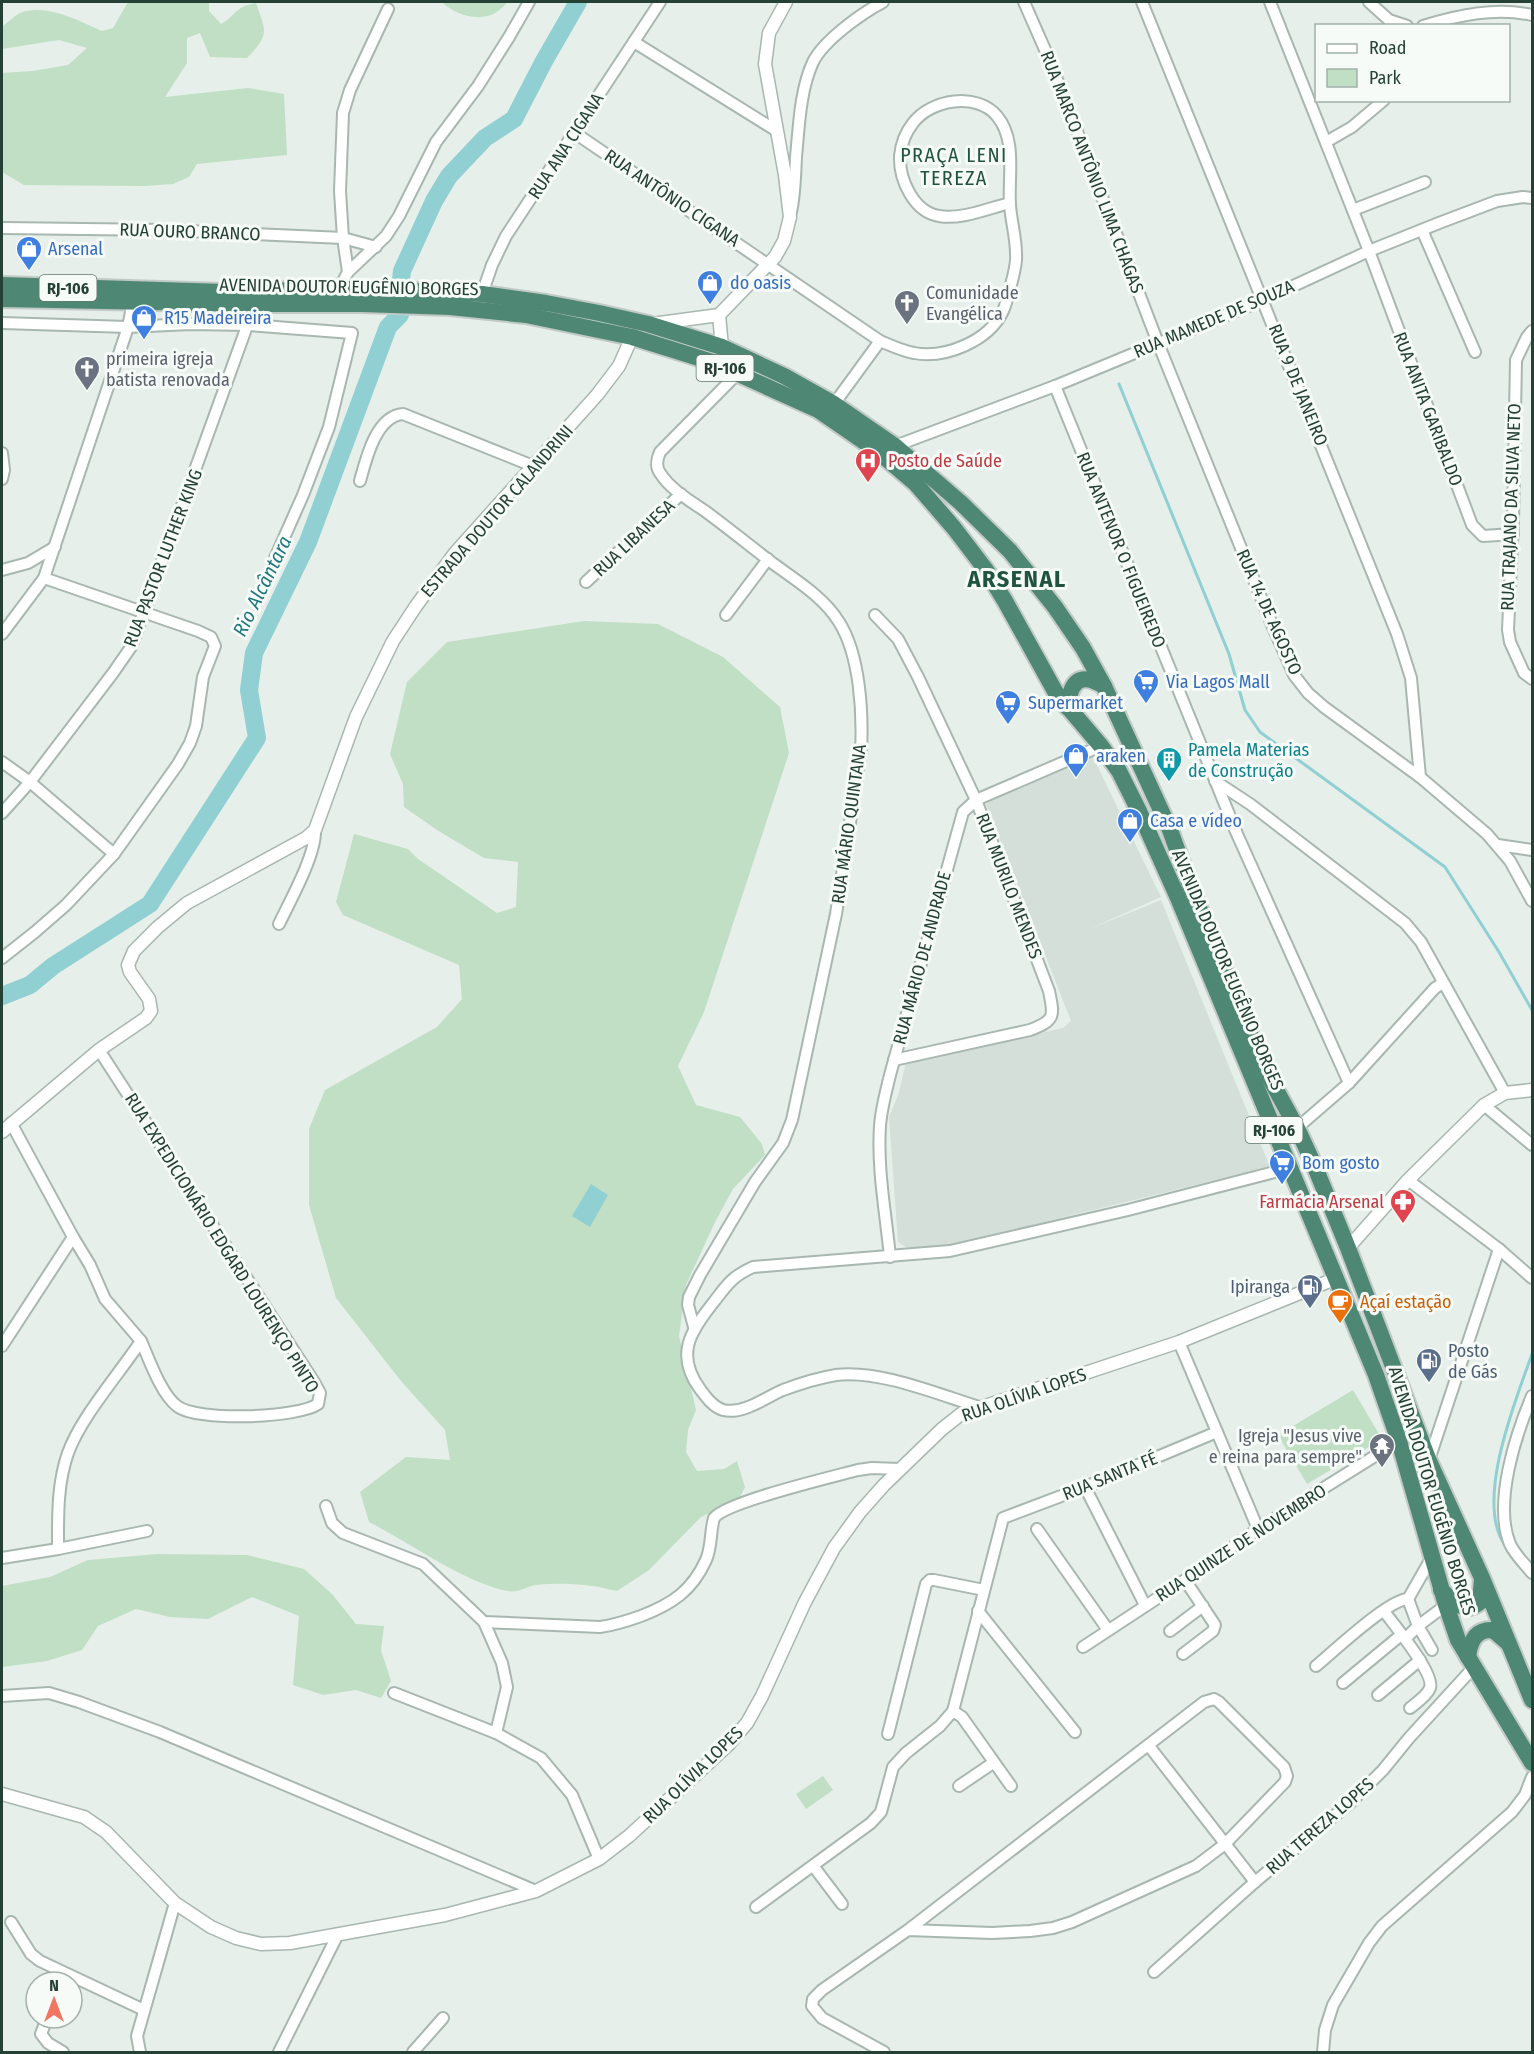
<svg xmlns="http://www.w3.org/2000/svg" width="1534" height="2054" font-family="'Fira Sans Condensed',sans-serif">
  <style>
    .built { fill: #d4dfd9 }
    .green { fill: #c0dfc5 }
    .water { fill: #90cfd2 }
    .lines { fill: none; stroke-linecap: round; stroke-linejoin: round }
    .stream { stroke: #90cfd2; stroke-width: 3 }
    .river { stroke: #90cfd2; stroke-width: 18 }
    .minor-casing { stroke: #a8b7b0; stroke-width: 14 }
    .tertiary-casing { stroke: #a8b7b0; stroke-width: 15 }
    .trunk-casing { stroke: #c2cac7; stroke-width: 20 }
    .minor { stroke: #fff; stroke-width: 10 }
    .tertiary { stroke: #fff; stroke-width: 12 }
    .trunk { stroke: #4e8874; stroke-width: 16 }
    .labels { text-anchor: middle; stroke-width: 6; stroke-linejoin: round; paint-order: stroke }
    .shield { fill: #f7fbf8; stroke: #647970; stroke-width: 1.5 }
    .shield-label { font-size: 16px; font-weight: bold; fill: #254136 }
    .street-label { font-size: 18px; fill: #254136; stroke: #f7fbf8 }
    .shop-label { font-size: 18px; fill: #366cbe; stroke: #f7fbf8; text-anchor: start }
    .worship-label { font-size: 18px; fill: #5b616d; stroke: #f7fbf8; text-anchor: start }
    .health-label { font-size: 18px; fill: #be3a42; stroke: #f7fbf8; text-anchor: start }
    .culture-label { font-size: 18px; fill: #0d838f; stroke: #f7fbf8; text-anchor: start }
    .service-label { font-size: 18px; fill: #4e5e75; stroke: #f7fbf8; text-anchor: end }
    .food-label { font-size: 18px; fill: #c56008; stroke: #f7fbf8; text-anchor: start }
    .neighbourhood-label { font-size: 20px; letter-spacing: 1.5px; fill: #205341; stroke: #f7fbf8 }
    .water-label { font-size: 20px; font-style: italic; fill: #1f787d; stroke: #f7fbf8 }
    .district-label { font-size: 24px; font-weight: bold; letter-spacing: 1.5px; fill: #205341; stroke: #f7fbf8 }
  </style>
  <rect width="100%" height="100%" fill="#e6efea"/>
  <polygon class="built" points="1092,755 1161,897 1087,930 1161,900 1270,1167 928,1250 906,1247 898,1242 889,1117 899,1093 906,1062 1063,1028 1071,1021 986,804"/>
  <g class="green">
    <path d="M128,2H209V11L221,24C238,14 234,7 256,3C266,32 270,34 247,58L210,57L200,33L187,38V63L165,97L248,88L284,94L287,155L197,164L189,177L173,184L144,186L24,185L2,172V73L33,71L68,65L87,48L59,40L2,49V27C7,23 14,16 20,13C47,3 78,21 102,31L113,28Z"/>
    <path d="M442,2H508C503,7 496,14 488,16C472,20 453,13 442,2Z"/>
    <path d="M584,621L658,624L723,657L780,707L789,753L704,1012L678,1066L696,1105L740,1117L762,1144L765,1155L733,1189L715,1222L686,1285L679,1336L696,1410L688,1430L686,1452L697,1471L724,1469L737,1461L745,1487L739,1499L701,1517L649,1570L617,1591C591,1584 562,1582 535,1585C527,1587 517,1593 508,1591C464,1583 411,1543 369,1522L360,1492L406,1457L450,1460L445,1430L401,1381L336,1298L309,1205V1129L325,1090L437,1027L462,999L459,965L343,915L336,902L354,834L408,849L418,859L497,913L516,907L518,862L484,858L437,830L404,807L403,784L390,754L407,682L447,642Z"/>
    <polygon points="1353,1390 1382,1439 1307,1484 1278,1435"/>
    <polygon points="157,1554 247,1555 304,1569 332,1594 356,1624 384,1626 381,1650 391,1681 381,1698 356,1690 323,1695 293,1685 299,1616 252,1597 208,1619 170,1617 136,1609 98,1626 82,1650 47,1661 2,1667 2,1586 50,1577 88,1560"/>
    <polygon points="823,1776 833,1790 806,1809 796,1794"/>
  </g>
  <polygon class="water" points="591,1184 608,1195 590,1227 572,1216"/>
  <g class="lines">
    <g class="stream">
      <polyline points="1119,384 1229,654 1245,710 1260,732 1445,867 1499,952 1532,1010"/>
      <path d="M1505,1545C1474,1502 1516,1399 1532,1354"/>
    </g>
    <g class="river">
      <polyline points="401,280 402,271 434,201 449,176 485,138 514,119 544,61 578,2"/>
      <polyline points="2,996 30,985 53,966 150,904 257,738 249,690 254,653 308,542 388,327 400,315"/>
    </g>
    <defs>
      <g id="minor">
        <polyline points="1024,2 1050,61 1158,343 1273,627 1294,675 1308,693 1324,707 1420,777 1487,834 1510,861 1532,901"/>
        <polyline points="1142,2 1397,634 1411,678 1420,777"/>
        <polyline points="1270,2 1369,251 1472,525 1483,536 1513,534"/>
        <polyline points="1369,2 1389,20 1407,26"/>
        <path d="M1423,26C1458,15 1496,7 1532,15"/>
        <polyline points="634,42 777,131"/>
        <path d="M575,133L880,341C890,345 902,351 914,353C945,359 989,341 1003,311C1007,302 1009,291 1012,281C1014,272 1017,263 1016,254C1016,237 1011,221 1010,205C1008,176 1017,140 997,116C977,92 931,99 913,123C906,132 901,145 900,156C899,180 914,212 939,216C961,220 989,208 1010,203"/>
        <polyline points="1326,142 1352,127 1384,100"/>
        <polyline points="1353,210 1425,182"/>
        <path d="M791,212C795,194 795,176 796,157C799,126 800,90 813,62C824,40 862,13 883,2"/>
        <polyline points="2,228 165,230 343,238 376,247"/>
        <polyline points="1422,230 1475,352"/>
        <polyline points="348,272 343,238 340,191 343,113 350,90 388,9"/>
        <polyline points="339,289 348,272 386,236 399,216 436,142 478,86 509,37 529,2"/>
        <polyline points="482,294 492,265 506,236 660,2"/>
        <polyline points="2,323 128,327 190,324 249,325 352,333 329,427 303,495 275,558"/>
        <polyline points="1532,331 1527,337 1516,360 1513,521 1508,630 1510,642 1524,673 1532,679"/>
        <polyline points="1055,386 1237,834 1349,1083"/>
        <polyline points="834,404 880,341"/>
        <polyline points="895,446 1055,386 1263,300 1369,251 1439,223 1497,201 1523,197 1532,198"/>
        <polyline points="2,453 4,470 2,479"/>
        <path d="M360,481C366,459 376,416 403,414L533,466"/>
        <polyline points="2,570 28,563 55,547"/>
        <polyline points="586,582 681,494"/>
        <polyline points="726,615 768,559"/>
        <path d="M875,615L898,639L918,677L976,800L1049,991C1054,1016 1056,1020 1030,1030L894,1060"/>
        <polyline points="2,634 44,578 128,327 133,302"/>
        <polyline points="2,762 30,782 114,854"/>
        <polyline points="1215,781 1250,804 1405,923 1421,942 1505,1093"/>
        <polyline points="2,813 30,782 113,673 131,647 255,304"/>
        <polyline points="1498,845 1532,850"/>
        <path d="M279,924C290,901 316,855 315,830"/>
        <polyline points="2,958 35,932 66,905 114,854 178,764 190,743 196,726 203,677 215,646 211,637 198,631 44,578"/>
        <path d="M99,1050L314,1382L320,1393L318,1404C298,1418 197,1422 177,1406C161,1394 149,1359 141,1341"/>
        <polyline points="1484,1105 1532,1145"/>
        <path d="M11,1123L73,1237L90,1265L105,1299L141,1341C119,1374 81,1417 68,1453C57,1484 58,1517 58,1549"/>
        <polyline points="1297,1128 1349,1083 1435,988 1443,983"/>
        <polyline points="1408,1180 1499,1249 1532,1278"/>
        <path d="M890,1257C886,1215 877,1169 880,1126C881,1109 886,1092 890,1075L963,812L976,800L1101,746"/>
        <path d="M694,1327L688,1305L689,1297L700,1275L755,1182L783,1143L792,1120L836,914L861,751C863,713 860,655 839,622C824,597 794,579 771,562C749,545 728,528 705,511C690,501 670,489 660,473C655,466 657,459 660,452L738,373"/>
        <polyline points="1179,1342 1258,1529"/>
        <polyline points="2,1346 73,1237"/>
        <path d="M1532,1396C1516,1434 1493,1503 1510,1544C1515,1555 1525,1564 1532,1573"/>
        <path d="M982,1408C940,1395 878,1369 836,1375C818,1378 799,1384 783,1390C766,1397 743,1415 723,1410C713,1407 706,1397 700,1389C675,1355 690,1332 713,1303C727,1285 731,1277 753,1267L950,1251L1128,1210L1290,1168"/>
        <polyline points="1429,1460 1499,1249"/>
        <polyline points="1085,1487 1145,1605"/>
        <path d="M326,1506L332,1523L343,1533L423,1564L484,1622L600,1627C615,1625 627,1621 641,1616C672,1604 692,1591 706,1560C712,1547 710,1531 714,1518C726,1502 832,1477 858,1470L872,1468L900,1469"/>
        <polyline points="1037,1529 1108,1630"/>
        <polyline points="2,1558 58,1549 147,1531"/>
        <polyline points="1408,1599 1432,1557"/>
        <polyline points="978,1611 1075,1732"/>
        <path d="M1384,1611C1393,1624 1435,1673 1430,1688C1427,1696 1416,1703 1410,1708"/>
        <polyline points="484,1622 502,1663 507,1687 496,1733"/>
        <polyline points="1170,1631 1203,1606"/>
        <polyline points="1405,1639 1418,1626 1446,1605"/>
        <polyline points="1083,1647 1185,1580 1258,1529 1399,1441"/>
        <polyline points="1183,1654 1213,1631 1215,1625 1185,1580"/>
        <path d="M1316,1666C1333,1652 1389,1599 1408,1599L1418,1626L1432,1650"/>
        <polyline points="1343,1683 1401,1635"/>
        <polyline points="394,1693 496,1733 541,1758 572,1795 599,1859"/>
        <polyline points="1378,1695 1420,1660"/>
        <polyline points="2,1696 49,1693 79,1702 160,1732 536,1891"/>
        <polyline points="953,1711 962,1717 1011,1786"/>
        <polyline points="888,1734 926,1584 930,1580 934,1580 984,1590"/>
        <polyline points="1149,1746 1255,1882"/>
        <polyline points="959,1786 993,1763"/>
        <polyline points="814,1867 842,1904"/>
        <polyline points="756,1907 871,1823 881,1812 893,1767 906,1753 940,1726 953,1711 1003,1518 1085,1487 1217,1432"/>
        <polyline points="11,1922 31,1954 40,1961 144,2010"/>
        <polyline points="1154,1972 1255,1882 1351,1802 1383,1770 1409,1738 1474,1667"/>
        <polyline points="47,2018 41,2034 48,2043 63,2052"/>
        <polyline points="140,2052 137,2036 175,1903"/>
        <polyline points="279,2052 338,1934"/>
        <polyline points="413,2052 443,2018"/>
        <polyline points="884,2052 822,2018 812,2006 813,1999 822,1990 908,1930 1204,1702 1214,1699 1219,1702 1284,1767 1287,1776 1285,1782 1225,1844 1196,1866 1072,1922 1053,1928 1030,1931 992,1933 908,1930"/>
        <polyline points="1323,2052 1325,2030 1333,2005 1369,1943 1382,1926 1512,1812 1525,1795 1532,1777"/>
      </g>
      <g id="tertiary">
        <polyline points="719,315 722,347"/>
        <polyline points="652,324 719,315 775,257 784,241 790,217 785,175 765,64 769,33 786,2"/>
        <polyline points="2,1132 99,1050 146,1018 151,1011 149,999 130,972 128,965 134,951 158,927 187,903 306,838 315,830 356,717 393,641 416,606 455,553 597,395 619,366 632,337"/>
        <polyline points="1348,1248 1408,1180 1484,1105 1505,1093 1532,1090"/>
        <polyline points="2,1794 84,1817 106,1832 175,1903 211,1927 236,1938 261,1944 290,1943 445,1915 536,1891 599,1859 629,1836 728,1745 747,1723 762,1696 805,1602 834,1548 860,1512 884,1485 942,1429 961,1414 1179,1342 1337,1278"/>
      </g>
      <g id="trunk">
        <polyline points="2,285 224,292 339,289 450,292 482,294 546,303 599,313 648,324 722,347 784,376 834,404 895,446 961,503 1010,551 1055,607 1083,648 1104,686 1170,830 1191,888 1263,1066 1297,1128 1315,1167 1348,1248 1429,1461 1482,1578 1532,1700"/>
        <polyline points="2,299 255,304 362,304 450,307 526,315 632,337 712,362 818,410 876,450 916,484 954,528 986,570 1005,601 1056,693 1101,746 1119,771 1139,811 1178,898 1376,1375 1399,1441 1446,1605 1458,1640 1532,1763"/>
        <path d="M1067,707C1071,682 1079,671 1104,686"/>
        <path d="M1441,1590C1453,1601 1464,1615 1480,1602L1482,1579"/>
        <path d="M1468,1657C1470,1642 1475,1629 1493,1630L1508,1643"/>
      </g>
    </defs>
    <use href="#minor" class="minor-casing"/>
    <use href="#tertiary" class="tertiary-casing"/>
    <use href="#trunk" class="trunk-casing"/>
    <use href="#minor" class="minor"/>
    <use href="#tertiary" class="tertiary"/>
    <use href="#trunk" class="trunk"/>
  </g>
  <defs>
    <symbol id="shop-pin" viewBox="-11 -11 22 30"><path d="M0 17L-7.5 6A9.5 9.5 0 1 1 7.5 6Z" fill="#3f7fe0" stroke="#f7fbf8"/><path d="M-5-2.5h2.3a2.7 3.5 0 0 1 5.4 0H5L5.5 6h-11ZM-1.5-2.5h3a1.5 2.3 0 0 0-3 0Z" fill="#fff"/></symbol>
    <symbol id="church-pin" viewBox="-11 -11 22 30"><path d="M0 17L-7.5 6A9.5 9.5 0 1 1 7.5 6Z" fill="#6b7280" stroke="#f7fbf8"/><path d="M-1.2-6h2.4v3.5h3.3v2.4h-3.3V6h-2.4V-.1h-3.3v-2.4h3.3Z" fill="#fff"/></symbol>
    <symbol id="hospital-pin" viewBox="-11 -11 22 30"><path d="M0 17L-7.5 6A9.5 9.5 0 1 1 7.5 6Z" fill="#e0444e" stroke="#f7fbf8"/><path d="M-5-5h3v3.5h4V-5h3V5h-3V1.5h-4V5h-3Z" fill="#fff"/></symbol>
    <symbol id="supermarket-pin" viewBox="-11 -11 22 30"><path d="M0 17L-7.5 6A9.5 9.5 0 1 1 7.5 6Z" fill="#3f7fe0" stroke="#f7fbf8"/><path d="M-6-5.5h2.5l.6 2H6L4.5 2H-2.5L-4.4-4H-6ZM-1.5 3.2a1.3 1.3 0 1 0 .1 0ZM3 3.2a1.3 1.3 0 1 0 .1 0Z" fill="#fff"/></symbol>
    <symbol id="building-pin" viewBox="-11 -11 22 30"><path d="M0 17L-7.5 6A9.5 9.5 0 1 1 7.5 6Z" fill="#0f9aa8" stroke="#f7fbf8"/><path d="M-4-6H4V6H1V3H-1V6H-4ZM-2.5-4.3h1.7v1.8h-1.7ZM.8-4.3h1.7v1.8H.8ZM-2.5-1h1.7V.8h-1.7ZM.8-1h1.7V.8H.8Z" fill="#fff"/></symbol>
    <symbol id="pharmacy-pin" viewBox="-11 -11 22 30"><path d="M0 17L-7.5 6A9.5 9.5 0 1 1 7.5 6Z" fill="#e0444e" stroke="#f7fbf8"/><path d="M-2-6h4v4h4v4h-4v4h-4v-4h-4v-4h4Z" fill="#fff"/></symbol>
    <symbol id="fuel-pin" viewBox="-11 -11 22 30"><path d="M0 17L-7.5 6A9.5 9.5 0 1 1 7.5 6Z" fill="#5c6f8a" stroke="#f7fbf8"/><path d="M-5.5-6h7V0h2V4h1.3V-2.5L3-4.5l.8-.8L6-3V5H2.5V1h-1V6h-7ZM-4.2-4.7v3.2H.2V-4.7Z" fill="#fff"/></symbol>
    <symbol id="cafe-pin" viewBox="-11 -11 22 30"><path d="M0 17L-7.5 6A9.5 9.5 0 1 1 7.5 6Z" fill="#e8710a" stroke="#f7fbf8"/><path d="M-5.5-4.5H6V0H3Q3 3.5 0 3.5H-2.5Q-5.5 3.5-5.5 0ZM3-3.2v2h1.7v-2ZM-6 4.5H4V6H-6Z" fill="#fff"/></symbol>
    <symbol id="temple-pin" viewBox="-11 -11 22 30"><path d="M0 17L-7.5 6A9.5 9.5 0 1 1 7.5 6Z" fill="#6b7280" stroke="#f7fbf8"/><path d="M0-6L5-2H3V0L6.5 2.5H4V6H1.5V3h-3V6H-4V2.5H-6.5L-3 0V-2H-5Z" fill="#fff"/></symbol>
  </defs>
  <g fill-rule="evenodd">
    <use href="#shop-pin" x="14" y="234" width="30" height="40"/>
    <use href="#shop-pin" x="695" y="268" width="30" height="40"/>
    <use href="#church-pin" x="892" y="288" width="30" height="40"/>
    <use href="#shop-pin" x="129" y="303" width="30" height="40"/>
    <use href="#church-pin" x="72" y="354" width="30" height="40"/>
    <use href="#hospital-pin" x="853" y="446" width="30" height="40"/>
    <use href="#supermarket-pin" x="1131" y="667" width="30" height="40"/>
    <use href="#supermarket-pin" x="993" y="688" width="30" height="40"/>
    <use href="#shop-pin" x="1061" y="741" width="30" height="40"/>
    <use href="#building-pin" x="1154" y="745" width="30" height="40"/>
    <use href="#shop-pin" x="1115" y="806" width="30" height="40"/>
    <use href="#supermarket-pin" x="1267" y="1148" width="30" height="40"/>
    <use href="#pharmacy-pin" x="1388" y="1187" width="30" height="40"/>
    <use href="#fuel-pin" x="1295" y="1272" width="30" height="40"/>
    <use href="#cafe-pin" x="1325" y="1287" width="30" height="40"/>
    <use href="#fuel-pin" x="1414" y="1346" width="30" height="40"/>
    <use href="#temple-pin" x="1367" y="1431" width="30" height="40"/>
  </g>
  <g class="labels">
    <g class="shield">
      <rect x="39.5" y="275" width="57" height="26" rx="4.5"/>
      <rect x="696.5" y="355" width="57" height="26" rx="4.5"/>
      <rect x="1245.5" y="1117" width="57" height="26" rx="4.5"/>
    </g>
    <g class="shield-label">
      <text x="68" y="294">RJ-106</text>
      <text x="725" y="374">RJ-106</text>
      <text x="1274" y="1136">RJ-106</text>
    </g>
    <g class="street-label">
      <text transform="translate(566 146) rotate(-57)" y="6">RUA ANA CIGANA</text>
      <text transform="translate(1092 172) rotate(69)" y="6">RUA MARCO ANTÔNIO LIMA CHAGAS</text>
      <text transform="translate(672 198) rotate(34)" y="6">RUA ANTÔNIO CIGANA</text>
      <text transform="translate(190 232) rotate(2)" y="6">RUA OURO BRANCO</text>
      <text transform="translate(349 287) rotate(1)" y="6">AVENIDA DOUTOR EUGÊNIO BORGES</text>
      <text transform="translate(1214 319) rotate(-23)" y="6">RUA MAMEDE DE SOUZA</text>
      <text transform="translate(1298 385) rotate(68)" y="6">RUA 9 DE JANEIRO</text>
      <text transform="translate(1428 409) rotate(69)" y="6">RUA ANITA GARIBALDO</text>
      <text transform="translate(1511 507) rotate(-88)" y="6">RUA TRAJANO DA SILVA NETO</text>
      <text transform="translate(497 511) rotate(-49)" y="6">ESTRADA DOUTOR CALANDRINI</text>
      <text transform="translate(634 538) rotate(-43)" y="6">RUA LIBANESA</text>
      <text transform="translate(1121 550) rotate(68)" y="6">RUA ANTENOR O FIGUEIREDO</text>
      <text transform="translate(163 558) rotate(-69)" y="6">RUA PASTOR LUTHER KING</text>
      <text transform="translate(1269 612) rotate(66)" y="6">RUA 14 DE AGOSTO</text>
      <text transform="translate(849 824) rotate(-82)" y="6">RUA MÁRIO QUINTANA</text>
      <text transform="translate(1009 886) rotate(69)" y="6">RUA MURILO MENDES</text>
      <text transform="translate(922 958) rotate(-75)" y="6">RUA MÁRIO DE ANDRADE</text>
      <text transform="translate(1228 970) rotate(67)" y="6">AVENIDA DOUTOR EUGÊNIO BORGES</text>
      <text transform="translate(222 1243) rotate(58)" y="6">RUA EXPEDICIONÁRIO EDGARD LOURENÇO PINTO</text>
      <text transform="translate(1024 1395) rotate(-19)" y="6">RUA OLÍVIA LOPES</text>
      <text transform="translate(1110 1476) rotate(-22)" y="6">RUA SANTA FÉ</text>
      <text transform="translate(1432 1491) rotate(73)" y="6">AVENIDA DOUTOR EUGÊNIO BORGES</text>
      <text transform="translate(1241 1543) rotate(-33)" y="6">RUA QUINZE DE NOVEMBRO</text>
      <text transform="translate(693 1775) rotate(-44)" y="6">RUA OLÍVIA LOPES</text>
      <text transform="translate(1320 1826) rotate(-41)" y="6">RUA TEREZA LOPES</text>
    </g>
    <g class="shop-label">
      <text x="48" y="255">Arsenal</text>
      <text x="730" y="289">do oasis</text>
      <text x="164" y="324">R15 Madeireira</text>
      <text x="1166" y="688">Via Lagos Mall</text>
      <text x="1028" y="709">Supermarket</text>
      <text x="1096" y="762">araken</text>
      <text x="1150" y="827">Casa e vídeo</text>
      <text x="1302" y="1169">Bom gosto</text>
    </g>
    <g class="worship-label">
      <text x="926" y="299">Comunidade<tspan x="926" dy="21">Evangélica</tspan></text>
      <text x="106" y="365">primeira igreja<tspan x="106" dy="21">batista renovada</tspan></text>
      <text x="1362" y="1442" text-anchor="end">Igreja "Jesus vive<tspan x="1362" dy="21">e reina para sempre"</tspan></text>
    </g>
    <g class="health-label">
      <text x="888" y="467">Posto de Saúde</text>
      <text x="1384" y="1208" text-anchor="end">Farmácia Arsenal</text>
    </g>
    <g class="culture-label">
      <text x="1188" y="756">Pamela Materias<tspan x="1188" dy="21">de Construção</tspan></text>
    </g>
    <g class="service-label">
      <text x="1290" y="1293">Ipiranga</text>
      <text x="1448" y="1357" text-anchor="start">Posto<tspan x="1448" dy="21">de Gás</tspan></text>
    </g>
    <g class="food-label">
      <text x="1360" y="1308">Açaí estação</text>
    </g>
    <g class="neighbourhood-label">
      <text x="954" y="162">PRAÇA LENI<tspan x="954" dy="23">TEREZA</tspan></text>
    </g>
    <g class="water-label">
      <text transform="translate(262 586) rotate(-64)" y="7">Rio Alcântara</text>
    </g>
    <g class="district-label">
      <text x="1017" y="587">ARSENAL</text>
    </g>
  </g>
  <rect width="1534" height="2054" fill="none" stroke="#254136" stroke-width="6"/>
  <rect x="1315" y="24" width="195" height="78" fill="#f7fbf8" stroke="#a3b1aa" stroke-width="1.5"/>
  <rect x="1327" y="44" width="30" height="9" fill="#ffffff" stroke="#a3b1aa" stroke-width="1.5"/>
  <text x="1369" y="54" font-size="18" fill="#254136">Road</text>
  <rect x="1327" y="69" width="30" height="18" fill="#c0dfc5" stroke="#a3b1aa" stroke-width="1.5"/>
  <text x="1369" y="84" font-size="18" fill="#254136">Park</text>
  <g transform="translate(54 2000)"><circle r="28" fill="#f7fbf8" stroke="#a3b1aa" stroke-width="1.5"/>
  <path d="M0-4.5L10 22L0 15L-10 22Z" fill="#f07563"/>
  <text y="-9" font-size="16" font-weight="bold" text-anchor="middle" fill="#254136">N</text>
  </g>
</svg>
